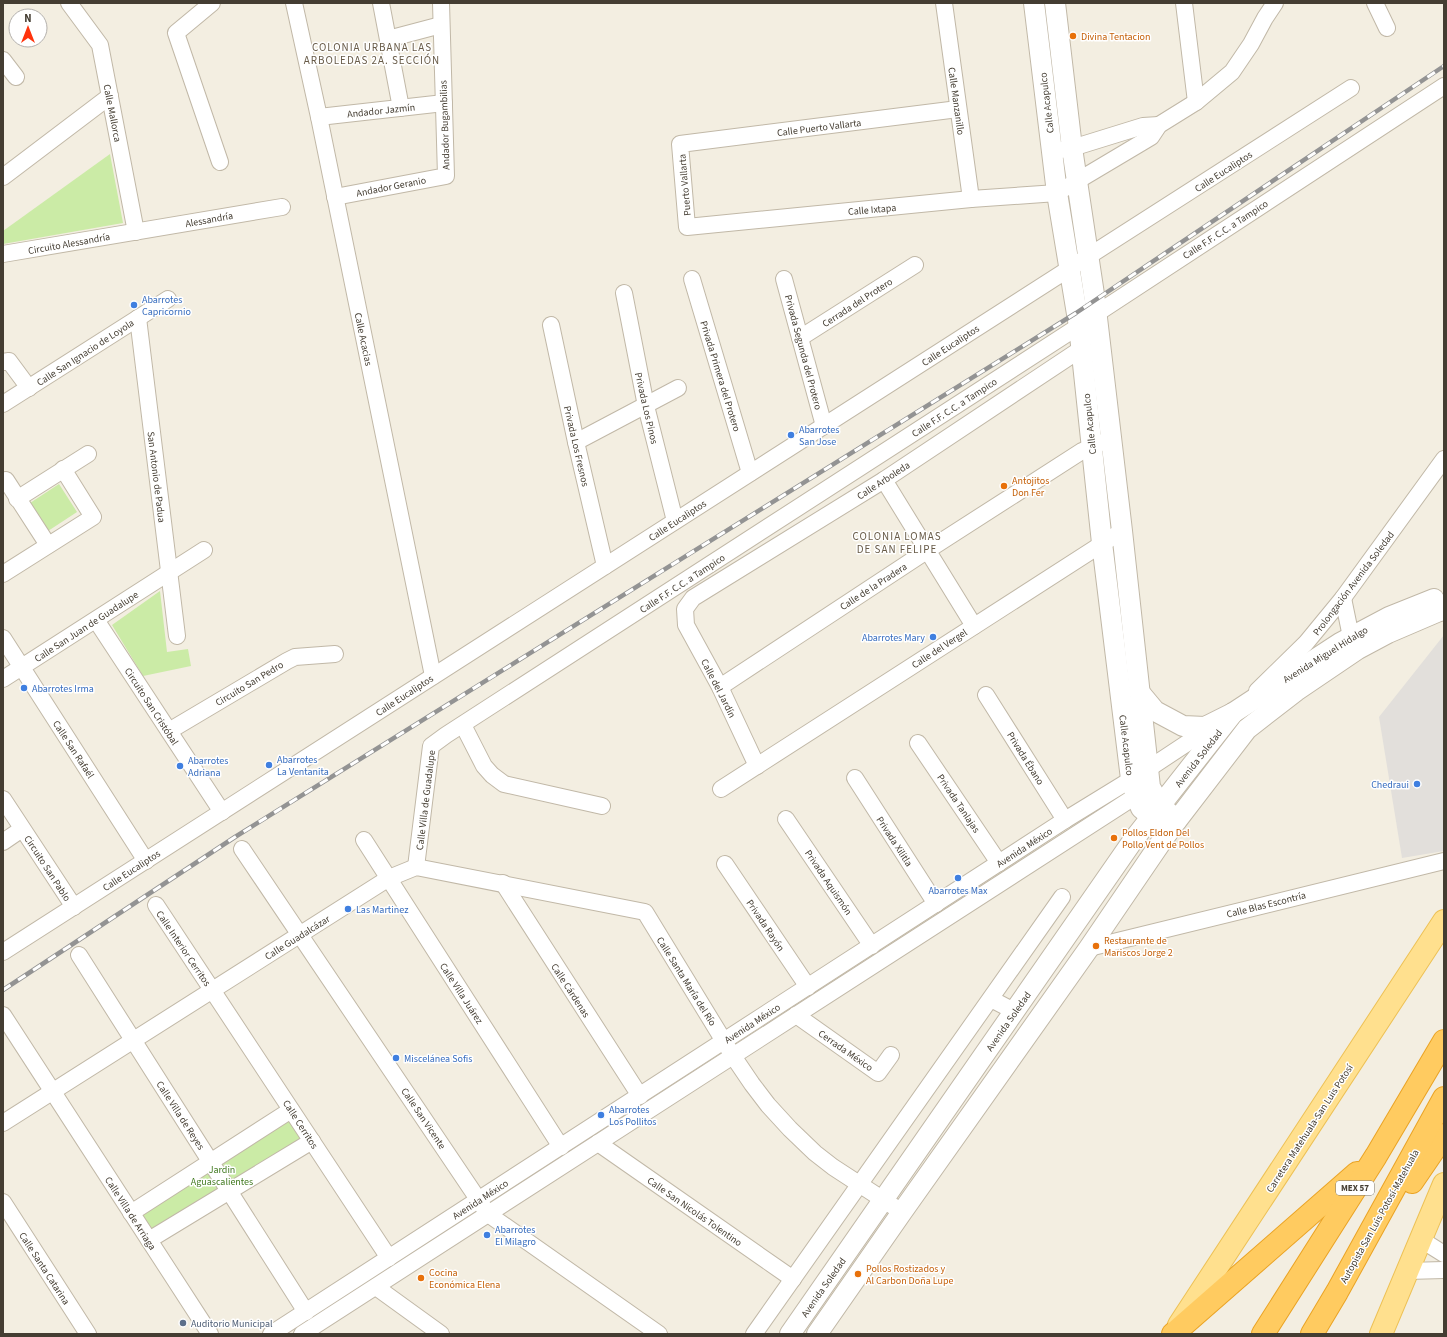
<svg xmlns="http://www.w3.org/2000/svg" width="1447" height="1337" font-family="'Source Sans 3',sans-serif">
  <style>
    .green { fill: #cbeba6 }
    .parking { fill: #e2dfdb }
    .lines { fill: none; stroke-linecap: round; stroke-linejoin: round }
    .minor-casing { stroke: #c1b8a7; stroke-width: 18 }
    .tertiary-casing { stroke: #c1b8a7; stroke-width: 22 }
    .primary-casing { stroke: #edc155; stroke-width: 24 }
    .motorway-casing { stroke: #eaa324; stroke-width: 24 }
    .minor { stroke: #fff; stroke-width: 16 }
    .tertiary { stroke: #fff; stroke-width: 20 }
    .primary { stroke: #ffe08e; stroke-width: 22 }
    .motorway { stroke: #ffcb60; stroke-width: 22 }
    .rail-casing { stroke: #939393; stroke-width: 4.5 }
    .rail { stroke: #fff; stroke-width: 3; stroke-dasharray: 9; stroke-linecap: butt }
    .food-dot { fill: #e8710a; stroke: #fff; stroke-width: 1.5 }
    .shop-dot { fill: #3f7fe0; stroke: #fff; stroke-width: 1.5 }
    .service-dot { fill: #5c6f8a; stroke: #fff; stroke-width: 1.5 }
    .labels { text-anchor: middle; stroke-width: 3; stroke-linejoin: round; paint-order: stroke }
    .shield { fill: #fff; stroke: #7c7770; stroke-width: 1 }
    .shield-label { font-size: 9px; font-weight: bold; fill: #443d32 }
    .food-label { font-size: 10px; fill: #c56008; stroke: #fff; text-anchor: start }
    .street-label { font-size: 10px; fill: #443d32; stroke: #fff }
    .shop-label { font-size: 10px; fill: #366cbe; stroke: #fff; text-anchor: start }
    .park-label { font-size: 10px; fill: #427a21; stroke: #fff }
    .service-label { font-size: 10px; fill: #4e5e75; stroke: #fff; text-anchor: start }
    .neighbourhood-label { font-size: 11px; letter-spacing: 1px; fill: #685b48; stroke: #fff }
  </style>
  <rect width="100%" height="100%" fill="#f3eee1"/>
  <g class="green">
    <polygon points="110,154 123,223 3,244 3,231"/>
    <polygon points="59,484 77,512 48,531 30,503"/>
    <polygon points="160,591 167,652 188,649 191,666 143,676 112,625"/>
    <polygon points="290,1114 306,1140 154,1235 138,1210"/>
  </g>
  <polygon class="parking" points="1444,635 1444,851 1402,858 1379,717"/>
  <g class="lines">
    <defs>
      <g id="minor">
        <polyline points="69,3 100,45 136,232"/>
        <polyline points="212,3 176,33 220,162"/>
        <polyline points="294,3 319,117 433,676"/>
        <polyline points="381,3 401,108"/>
        <polyline points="944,3 971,199"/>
        <polyline points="1184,3 1196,102"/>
        <polyline points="1375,3 1387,28"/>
        <polyline points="388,39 441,25"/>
        <polyline points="3,60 16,77"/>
        <polyline points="958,109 680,144 687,227 971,199 1057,193 1141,143 1151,137 1159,125 1196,102 1232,72 1251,44 1265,18 1275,3"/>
        <polyline points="319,117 444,103"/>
        <polyline points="1061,150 1072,148 1143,126 1159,125"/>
        <polyline points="3,177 110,96"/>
        <polyline points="335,197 446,176 441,3"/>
        <polyline points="3,254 282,207"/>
        <polyline points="692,279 750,473"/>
        <polyline points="784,279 824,426"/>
        <polyline points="624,293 646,406 675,521"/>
        <polyline points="138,318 177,636"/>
        <polyline points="551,325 576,442 605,566"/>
        <polyline points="800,338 915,265"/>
        <polyline points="3,362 9,361 29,388"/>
        <polyline points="3,404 168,299"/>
        <polyline points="576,442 678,388"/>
        <polyline points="6,480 48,545"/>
        <polyline points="884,480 974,626"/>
        <polyline points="17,499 88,454"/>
        <polyline points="3,574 93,517 63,469"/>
        <polyline points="1343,598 1351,637"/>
        <polyline points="96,620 222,812"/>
        <polyline points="3,638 146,861"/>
        <polyline points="3,679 204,550"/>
        <polyline points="720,687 928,550 1082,451 1103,442"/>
        <polyline points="1257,691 1306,643 1343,598 1444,459"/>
        <polyline points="986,695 1065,820"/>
        <polyline points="463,725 484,766 492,775 504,784 602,806"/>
        <polyline points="169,731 287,661 295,657 335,654"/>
        <polyline points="918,743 999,863"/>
        <polyline points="757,766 720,687 686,625 685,609 693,598 884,480 1081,349"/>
        <polyline points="855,778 936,904"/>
        <polyline points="721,789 1122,531"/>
        <polyline points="3,799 74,907"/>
        <polyline points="786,819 872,946"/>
        <polyline points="364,840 561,1147"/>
        <polyline points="3,842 22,829"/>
        <polyline points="242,849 488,1214 659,1334"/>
        <polyline points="725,864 808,987"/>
        <polyline points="416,867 431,746 446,735 1079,326 1096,314 1444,86"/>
        <polyline points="503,883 640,1096"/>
        <polyline points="156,905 389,1258"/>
        <polyline points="1089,948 1444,861"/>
        <polyline points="3,952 1351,88"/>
        <polyline points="79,955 306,1312"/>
        <polyline points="991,999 1014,1011"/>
        <polyline points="3,1015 210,1334"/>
        <polyline points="796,1015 878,1073 891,1055"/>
        <polyline points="3,1123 389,878 416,867 645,912 733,1056 752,1084 768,1105 790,1129 815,1153 833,1167 902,1212"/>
        <polyline points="598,1143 793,1279"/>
        <polyline points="3,1202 88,1334"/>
        <polyline points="131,1213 291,1110"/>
        <polyline points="1420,1239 1444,1254"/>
        <polyline points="149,1240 312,1141"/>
        <polyline points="1407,1271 1444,1270"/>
        <polyline points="376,1287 441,1334"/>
        <polyline points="271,1334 1065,820 1148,769 1216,724"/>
        <polyline points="302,1334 1145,790"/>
        <polyline points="754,1334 1062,897"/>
      </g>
      <g id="tertiary">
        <polyline points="1034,3 1057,193 1079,326 1102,543 1131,779 1136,796 1141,808 1168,832"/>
        <polyline points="1055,3 1072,148 1095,301 1122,531 1150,787 1161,806 1177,820"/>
        <polyline points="1140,693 1155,711 1183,726 1205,727 1233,713 1340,643 1389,617 1434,599"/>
        <polyline points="790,1334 1134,839 1233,713"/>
        <polyline points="817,1334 902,1212 1089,948 1168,832 1247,729 1296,691 1358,649 1388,633 1437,612 1444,610"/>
      </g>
      <g id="primary">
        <polyline points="1179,1325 1444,921"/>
        <polyline points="1381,1334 1444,1184"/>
      </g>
      <g id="motorway">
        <polyline points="1412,1182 1444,1135"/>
        <polyline points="1173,1334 1357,1173"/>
        <polyline points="1263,1334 1376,1156 1444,1041"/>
        <polyline points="1312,1334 1337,1292 1444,1098"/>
      </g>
    </defs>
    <use href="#minor" class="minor-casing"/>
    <use href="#tertiary" class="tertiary-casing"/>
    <use href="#primary" class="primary-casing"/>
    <use href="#motorway" class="motorway-casing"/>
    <use href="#minor" class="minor"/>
    <use href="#tertiary" class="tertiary"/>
    <use href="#primary" class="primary"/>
    <use href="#motorway" class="motorway"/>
    <defs>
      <polyline id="rail" points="3,990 235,837 1076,313 1444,66"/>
    </defs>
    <use href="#rail" class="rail-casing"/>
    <use href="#rail" class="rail"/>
  </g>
  <g class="food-dot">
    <circle cx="1073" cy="36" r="4"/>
    <circle cx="1004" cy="486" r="4"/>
    <circle cx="1114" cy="838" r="4"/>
    <circle cx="1096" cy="946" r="4"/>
    <circle cx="858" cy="1274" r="4"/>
    <circle cx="421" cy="1278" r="4"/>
  </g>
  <g class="shop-dot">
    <circle cx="134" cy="305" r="4"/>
    <circle cx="791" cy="435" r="4"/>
    <circle cx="933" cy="637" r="4"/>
    <circle cx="24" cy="688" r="4"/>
    <circle cx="269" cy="765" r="4"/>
    <circle cx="180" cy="766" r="4"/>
    <circle cx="1417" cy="784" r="4"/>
    <circle cx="958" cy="878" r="4"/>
    <circle cx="348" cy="909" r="4"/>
    <circle cx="396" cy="1058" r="4"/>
    <circle cx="601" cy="1115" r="4"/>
    <circle cx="487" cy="1235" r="4"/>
  </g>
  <circle class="service-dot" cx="183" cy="1323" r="4"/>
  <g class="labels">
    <rect class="shield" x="1336" y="1181" width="38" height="14" rx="3"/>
    <g class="shield-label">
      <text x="1355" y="1191">MEX 57</text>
    </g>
    <g class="food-label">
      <text x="1081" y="40">Divina Tentacion</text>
      <text x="1012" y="484">Antojitos<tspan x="1012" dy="12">Don Fer</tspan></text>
      <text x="1122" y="836">Pollos Eldon Del<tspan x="1122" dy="12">Pollo Vent de Pollos</tspan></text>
      <text x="1104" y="944">Restaurante de<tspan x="1104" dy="12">Mariscos Jorge 2</tspan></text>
      <text x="866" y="1272">Pollos Rostizados y<tspan x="866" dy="12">Al Carbon Doña Lupe</tspan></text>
      <text x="429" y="1276">Cocina<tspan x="429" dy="12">Económica Elena</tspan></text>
    </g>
    <g class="street-label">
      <text transform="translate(957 101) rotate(82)" y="4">Calle Manzanillo</text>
      <text transform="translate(1046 103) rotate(-97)" y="4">Calle Acapulco</text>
      <text transform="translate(381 110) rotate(-6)" y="4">Andador Jazmín</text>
      <text transform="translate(113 113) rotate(79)" y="4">Calle Mallorca</text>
      <text transform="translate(444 125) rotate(-92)" y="4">Andador Bugambilias</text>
      <text transform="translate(819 127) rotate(-7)" y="4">Calle Puerto Vallarta</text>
      <text transform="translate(1223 171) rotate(-33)" y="4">Calle Eucaliptos</text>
      <text transform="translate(684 185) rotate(-95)" y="4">Puerto Vallarta</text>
      <text transform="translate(391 186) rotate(-11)" y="4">Andador Geranio</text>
      <text transform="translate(872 209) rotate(-5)" y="4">Calle Ixtapa</text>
      <text transform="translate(209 219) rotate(-10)" y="4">Alessandría</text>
      <text transform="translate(1225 229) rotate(-33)" y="4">Calle F.F. C.C. a Tampico</text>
      <text transform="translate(69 243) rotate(-10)" y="4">Circuito Alessandría</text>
      <text transform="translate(857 302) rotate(-33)" y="4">Cerrada del Protero</text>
      <text transform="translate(364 339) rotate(78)" y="4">Calle Acacias</text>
      <text transform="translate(950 345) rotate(-33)" y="4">Calle Eucaliptos</text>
      <text transform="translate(85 352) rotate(-33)" y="4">Calle San Ignacio de Loyola</text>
      <text transform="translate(804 352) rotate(75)" y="4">Privada Segunda del Protero</text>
      <text transform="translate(721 376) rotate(73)" y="4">Privada Primera del Protero</text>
      <text transform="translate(954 407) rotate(-33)" y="4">Calle F.F. C.C. a Tampico</text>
      <text transform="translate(647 408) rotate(77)" y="4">Privada Los Pinos</text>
      <text transform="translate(1089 424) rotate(-96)" y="4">Calle Acapulco</text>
      <text transform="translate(577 446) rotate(77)" y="4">Privada Los Fresnos</text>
      <text transform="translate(157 477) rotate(83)" y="4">San Antonio de Padua</text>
      <text transform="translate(883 480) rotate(-33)" y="4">Calle Arboleda</text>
      <text transform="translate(677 520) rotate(-33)" y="4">Calle Eucaliptos</text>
      <text transform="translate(682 583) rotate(-33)" y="4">Calle F.F. C.C. a Tampico</text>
      <text transform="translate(1353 583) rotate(-53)" y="4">Prolongación Avenida Soledad</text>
      <text transform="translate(873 586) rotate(-33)" y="4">Calle de la Pradera</text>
      <text transform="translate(86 626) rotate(-33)" y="4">Calle San Juan de Guadalupe</text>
      <text transform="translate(939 648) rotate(-33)" y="4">Calle del Vergel</text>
      <text transform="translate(1325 654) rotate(-32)" y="4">Avenida Miguel Hidalgo</text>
      <text transform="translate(249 683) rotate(-31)" y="4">Circuito San Pedro</text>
      <text transform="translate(719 688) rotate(63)" y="4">Calle del Jardín</text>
      <text transform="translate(404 695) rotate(-33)" y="4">Calle Eucaliptos</text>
      <text transform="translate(152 706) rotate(57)" y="4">Circuito San Cristóbal</text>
      <text transform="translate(1127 745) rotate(83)" y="4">Calle Acapulco</text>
      <text transform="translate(74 749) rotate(57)" y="4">Calle San Rafaél</text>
      <text transform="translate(1026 758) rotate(58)" y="4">Privada Ébano</text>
      <text transform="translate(1198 758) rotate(-52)" y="4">Avenida Soledad</text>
      <text transform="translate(425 800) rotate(-83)" y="4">Calle Villa de Guadalupe</text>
      <text transform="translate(959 803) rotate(56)" y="4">Privada Tanlajas</text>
      <text transform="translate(895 841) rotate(57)" y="4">Privada Xilitla</text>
      <text transform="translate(1024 847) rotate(-33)" y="4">Avenida México</text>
      <text transform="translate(48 868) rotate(57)" y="4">Circuito San Pablo</text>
      <text transform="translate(131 870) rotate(-33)" y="4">Calle Eucaliptos</text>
      <text transform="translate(829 882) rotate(56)" y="4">Privada Aquismón</text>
      <text transform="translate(1266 904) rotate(-14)" y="4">Calle Blas Escontría</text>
      <text transform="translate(766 925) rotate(56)" y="4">Privada Rayón</text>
      <text transform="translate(297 937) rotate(-32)" y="4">Calle Guadalcázar</text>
      <text transform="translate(184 948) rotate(56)" y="4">Calle Interior Cerritos</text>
      <text transform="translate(687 981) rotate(58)" y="4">Calle Santa María del Río</text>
      <text transform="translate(571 990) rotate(57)" y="4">Calle Cárdenas</text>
      <text transform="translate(462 993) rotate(57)" y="4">Calle Villa Juárez</text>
      <text transform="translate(1008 1021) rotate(-55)" y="4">Avenida Soledad</text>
      <text transform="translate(752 1023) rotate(-33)" y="4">Avenida México</text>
      <text transform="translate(846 1050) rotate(35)" y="4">Cerrada México</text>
      <text transform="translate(181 1115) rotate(57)" y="4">Calle Villa de Reyes</text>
      <text transform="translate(424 1118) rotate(56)" y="4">Calle San Vicente</text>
      <text transform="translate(301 1124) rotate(57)" y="4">Calle Cerritos</text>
      <text transform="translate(1309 1128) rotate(-57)" y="4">Carretera Matehuala-San Luis Potosí</text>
      <text transform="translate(480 1199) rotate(-33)" y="4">Avenida México</text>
      <text transform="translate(695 1211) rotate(35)" y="4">Calle San Nicolás Tolentino</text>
      <text transform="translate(131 1213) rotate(57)" y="4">Calle Villa de Arriaga</text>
      <text transform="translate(1379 1216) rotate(-61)" y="4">Autopista San Luis Potosí-Matehuala</text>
      <text transform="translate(45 1268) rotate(57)" y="4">Calle Santa Catarina</text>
      <text transform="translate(823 1287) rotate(-55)" y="4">Avenida Soledad</text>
    </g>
    <g class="shop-label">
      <text x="142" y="303">Abarrotes<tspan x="142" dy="12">Capricornio</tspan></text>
      <text x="799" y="433">Abarrotes<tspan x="799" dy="12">San Jose</tspan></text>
      <text x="925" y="641" text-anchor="end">Abarrotes Mary</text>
      <text x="32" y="692">Abarrotes Irma</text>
      <text x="277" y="763">Abarrotes<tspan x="277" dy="12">La Ventanita</tspan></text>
      <text x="188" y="764">Abarrotes<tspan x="188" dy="12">Adriana</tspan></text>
      <text x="1409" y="788" text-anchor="end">Chedraui</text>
      <text x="958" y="894" text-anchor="middle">Abarrotes Max</text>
      <text x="356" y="913">Las Martinez</text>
      <text x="404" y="1062">Miscelánea Sofis</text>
      <text x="609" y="1113">Abarrotes<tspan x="609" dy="12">Los Pollitos</tspan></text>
      <text x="495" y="1233">Abarrotes<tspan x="495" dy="12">El Milagro</tspan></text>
    </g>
    <g class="park-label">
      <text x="222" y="1173">Jardin<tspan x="222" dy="12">Aguascalientes</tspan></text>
    </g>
    <g class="service-label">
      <text x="191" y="1327">Auditorio Municipal</text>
    </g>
    <g class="neighbourhood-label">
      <text x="372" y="51">COLONIA URBANA LAS<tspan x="372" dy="13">ARBOLEDAS 2A. SECCIÓN</tspan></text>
      <text x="897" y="540">COLONIA LOMAS<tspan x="897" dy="13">DE SAN FELIPE</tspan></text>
    </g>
  </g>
  <rect width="1447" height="1337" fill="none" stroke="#443d32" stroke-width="8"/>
  <g transform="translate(28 28)"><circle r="19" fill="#ffffff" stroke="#b4b1ad"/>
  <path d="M0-3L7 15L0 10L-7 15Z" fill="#ff330c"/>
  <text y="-6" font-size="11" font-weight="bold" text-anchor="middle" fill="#443d32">N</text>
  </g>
</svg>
